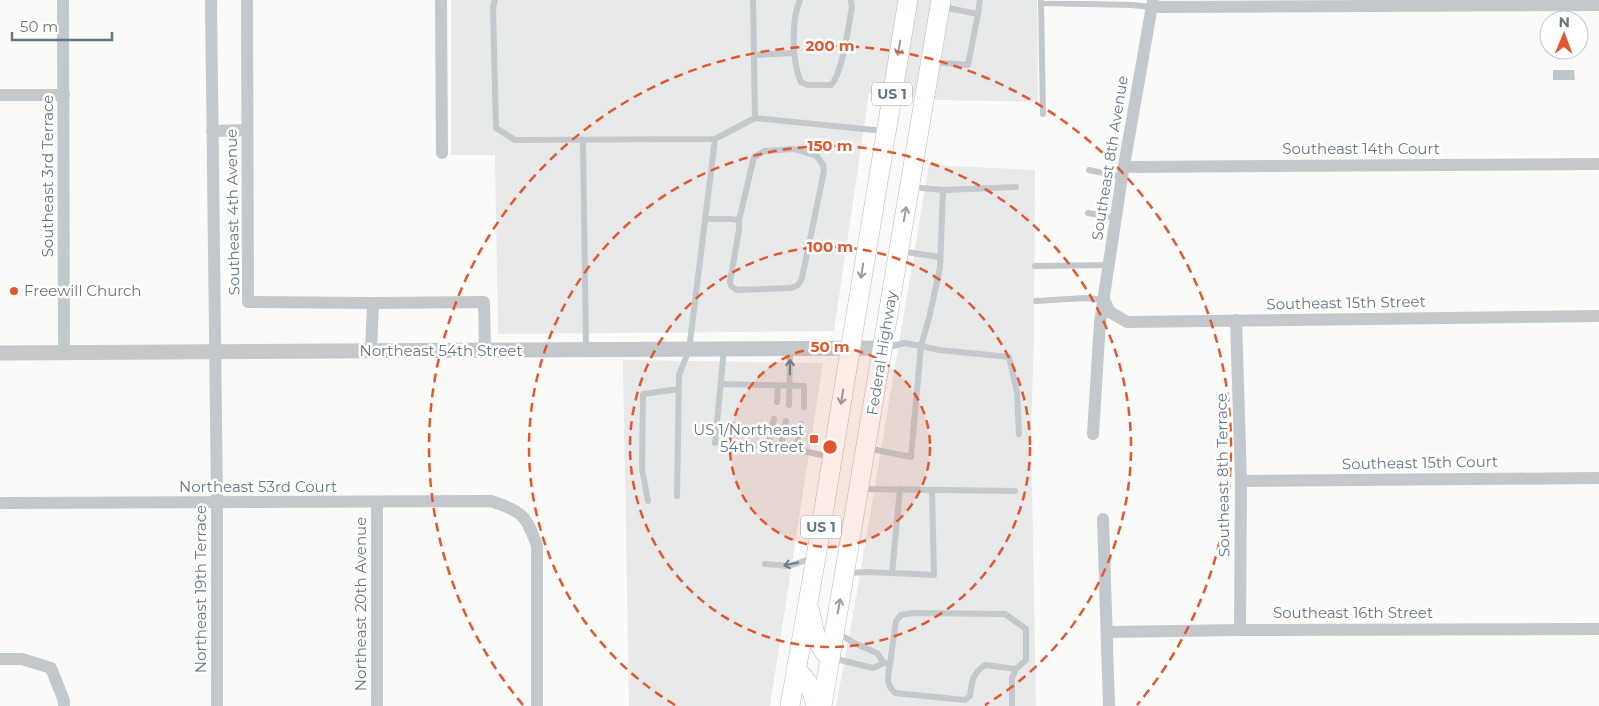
<svg xmlns="http://www.w3.org/2000/svg" width="1599" height="706" font-family="Montserrat,sans-serif">
  <style>
    .built { fill: #e8e9e9 }
    .water { fill: #bbc7cb }
    .lines { fill: none; stroke-linecap: round; stroke-linejoin: round }
    .primary-casing { stroke: #b5babe; stroke-width: 20 }
    .service { stroke: #c3c8cc; stroke-width: 6 }
    .minor { stroke: #c3c8cc; stroke-width: 12 }
    .tertiary { stroke: #c3c8cc; stroke-width: 15 }
    .primary { stroke: #fff; stroke-width: 19 }
    .oneway { stroke: #939fa8 }
    .oneway2 { stroke: #6a7a87 }
    .ring { fill: none; stroke: #e4572e; stroke-width: 2.5; stroke-dasharray: 9 6 }
    .poi-dot { fill: #e4572e; stroke: #fff; stroke-width: 2 }
    .labels { text-anchor: middle; stroke-width: 5; stroke-linejoin: round; paint-order: stroke }
    .shield { fill: #fff; stroke: #939fa8; stroke-width: 1 }
    .shield-label { font-size: 14px; font-weight: bold; fill: #657683 }
    .street-label { font-size: 15px; fill: #657683; stroke: #fff }
    .poi-label { font-size: 15px; fill: #657683; stroke: #fff; text-anchor: start }
    .centre { fill: #e4572e; stroke: #fff; stroke-width: 2.5 }
    .ring-label { font-size: 15px; text-anchor: middle; font-weight: bold; fill: #e4572e; stroke: #fff; stroke-width: 5; stroke-linejoin: round; paint-order: stroke }
  </style>
  <rect width="100%" height="100%" fill="#fafaf8"/>
  <g class="built">
    <polygon points="451,0 1037,0 1038,102 937,100 869,93 834,331 498,334 495,155 451,155"/>
    <polygon points="929,165 1035,170 1034,329 1031,435 1036,706 836,706 856,598"/>
    <polygon points="623,360 823,363 770,706 629,706"/>
  </g>
  <polygon class="water" points="1553,70 1574,70 1575,80 1553,80"/>
  <g class="lines">
    <defs>
      <g id="primary">
        <path d="M810,611C814,632 815,643 830,658"/>
        <path d="M796,670C809,681 812,689 816,706"/>
        <polyline points="790,706 816,557 908,0"/>
        <polyline points="822,706 941,0"/>
      </g>
    </defs>
    <use href="#primary" class="primary-casing"/>
    <g class="service">
      <polyline points="495,0 493,7 496,128 515,140 715,139 755,118 884,131"/>
      <polyline points="753,0 755,118"/>
      <path d="M800,0C791,20 792,63 801,82L808,85H831C843,72 848,27 852,7L851,0"/>
      <polyline points="1041,0 1041,3 1132,5 1151,7"/>
      <polyline points="1041,3 1043,114"/>
      <polyline points="942,7 978,14 980,0"/>
      <polyline points="754,55 793,53"/>
      <polyline points="932,62 968,65 978,14"/>
      <polyline points="583,140 586,349"/>
      <polyline points="1089,170 1122,177"/>
      <polyline points="943,190 1016,187"/>
      <polyline points="1088,213 1116,218"/>
      <polyline points="705,219 729,219 739,220 739,230 730,282 731,286 737,290 791,288 798,285 802,278 824,171 823,165 817,156 794,149 765,151 754,157 739,220"/>
      <polyline points="899,251 940,257"/>
      <polyline points="1035,266 1109,265"/>
      <polyline points="1036,301 1085,298 1104,300"/>
      <polyline points="886,348 904,343 921,346 929,318 940,268 943,190 912,187"/>
      <polyline points="721,384 804,386 804,407"/>
      <polyline points="777,402 778,386"/>
      <polyline points="789,405 790,349"/>
      <polyline points="774,419 769,443 781,446"/>
      <polyline points="786,421 781,446 830,457"/>
      <polyline points="715,443 724,349"/>
      <polyline points="867,448 911,457 921,346 939,350 1009,357 1017,392 1019,434"/>
      <polyline points="796,450 801,424"/>
      <polyline points="860,489 1015,491"/>
      <polyline points="677,496 679,375 689,350 715,139"/>
      <polyline points="648,501 642,469 643,394 679,389"/>
      <polyline points="765,564 789,566 813,558"/>
      <polyline points="847,573 866,572 892,573 900,489"/>
      <polyline points="892,573 934,575 932,490"/>
      <polyline points="832,658 873,668 884,663 877,653 854,643 836,632"/>
      <polyline points="884,663 890,664 896,621 901,615 913,613 1005,614 1026,629 1026,660 1016,669 1012,678 1012,706"/>
      <path d="M890,664C888,677 885,683 895,693L965,700L970,696C972,681 972,674 985,665L1016,669"/>
    </g>
    <g class="minor">
      <polyline points="63,0 64,353"/>
      <polyline points="211,0 217,503 217,706"/>
      <polyline points="247,0 248,302 373,303"/>
      <polyline points="441,0 442,153"/>
      <polyline points="1151,7 1599,5"/>
      <polyline points="0,95 64,95"/>
      <polyline points="212,131 247,130"/>
      <polyline points="1124,167 1599,164"/>
      <polyline points="1104,300 1110,312 1127,322 1599,316"/>
      <polyline points="1236,320 1241,481 1240,630"/>
      <polyline points="371,352 373,303 484,302 485,351"/>
      <polyline points="1093,434 1100,322 1122,177 1153,0"/>
      <polyline points="1241,481 1599,478"/>
      <polyline points="377,502 377,706"/>
      <path d="M0,503L491,501C522,512 526,514 537,546V706"/>
      <polyline points="1103,519 1109,706"/>
      <polyline points="1107,632 1240,630 1599,629"/>
      <polyline points="0,659 22,659 51,668 64,701 64,706"/>
    </g>
    <polyline class="tertiary" points="0,353 882,348"/>
    <use href="#primary" class="primary"/>
  </g>
  <defs><path id="oneway-shaft" d="M-6 0H5M1.5-3L5.5 0L1.5 3" fill="none" stroke-width="1.6" stroke-linecap="round" stroke-linejoin="round" transform="scale(1.25)"/></defs>
  <g class="oneway">
    <use href="#oneway-shaft" transform="translate(899 48) rotate(100)"/>
    <use href="#oneway-shaft" transform="translate(905 214) rotate(-80)"/>
    <use href="#oneway-shaft" transform="translate(862 271) rotate(99)"/>
    <use href="#oneway-shaft" transform="translate(842 397) rotate(99)"/>
    <use href="#oneway-shaft" transform="translate(839 606) rotate(-80)"/>
  </g>
  <g class="oneway2">
    <use href="#oneway-shaft" transform="translate(790 367) rotate(-89)"/>
    <use href="#oneway-shaft" transform="translate(791 564) rotate(169)"/>
  </g>
  <circle cx="830" cy="447" r="100" fill="#e4572e" fill-opacity=".12"/>
  <g class="ring">
    <circle cx="830" cy="447" r="100"/>
    <circle cx="830" cy="447" r="200"/>
    <path d="M675 705A301 301 0 1 1 985 705"/>
    <path d="M523 705A401 401 0 1 1 1137 705"/>
  </g>
  <g class="poi-dot">
    <circle cx="14" cy="291" r="5"/>
    <rect x="809" y="434" width="10" height="10" rx="2.5"/>
  </g>
  <g class="labels">
    <g class="shield">
      <rect x="872" y="82.5" width="40" height="23" rx="4"/>
      <rect x="801" y="515.5" width="40" height="23" rx="4"/>
    </g>
    <g class="shield-label">
      <text x="892" y="99">US 1</text>
      <text x="821" y="532">US 1</text>
    </g>
    <g class="street-label">
      <text x="1361" y="154">Southeast 14th Court</text>
      <text transform="translate(1110 158) rotate(-81)" y="5">Southeast 8th Avenue</text>
      <text transform="translate(48 176) rotate(-90)" y="5">Southeast 3rd Terrace</text>
      <text transform="translate(233 212) rotate(-91)" y="5">Southeast 4th Avenue</text>
      <text transform="translate(1346 303) rotate(-1)" y="5">Southeast 15th Street</text>
      <text x="441" y="356">Northeast 54th Street</text>
      <text transform="translate(882 353) rotate(-81)" y="5">Federal Highway</text>
      <text transform="translate(1420 463) rotate(-1)" y="5">Southeast 15th Court</text>
      <text transform="translate(1223 475) rotate(-91)" y="5">Southeast 8th Terrace</text>
      <text x="258" y="492">Northeast 53rd Court</text>
      <text transform="translate(201 589) rotate(-90)" y="5">Northeast 19th Terrace</text>
      <text transform="translate(361 604) rotate(-90)" y="5">Northeast 20th Avenue</text>
      <text x="1353" y="618">Southeast 16th Street</text>
    </g>
    <g class="poi-label">
      <text x="24" y="296">Freewill Church</text>
      <text x="804" y="435" text-anchor="end">US 1/Northeast<tspan x="804" dy="17">54th Street</tspan></text>
    </g>
  </g>
  <circle cx="830" cy="447" r="8" class="centre"/>
  <g class="ring-label">
    <text x="830" y="51">200 m</text>
    <text x="830" y="151">150 m</text>
    <text x="830" y="252">100 m</text>
    <text x="830" y="352">50 m</text>
  </g>
  <g transform="translate(1564 35) rotate(1)"><circle r="24" fill="#ffffff" stroke="#c1c8cd"/>
  <path d="M0-4L9 19L0 12L-9 19Z" fill="#e4572e"/>
  <text y="-8" font-size="14" font-weight="bold" text-anchor="middle" fill="#657683">N</text>
  </g>
  <path d="M12 32v8h100v-8" fill="none" stroke="#657683" stroke-width="2.5"/>
  <text x="20" y="32" font-size="15" fill="#657683" stroke="#ffffff" stroke-width="4" paint-order="stroke">50 m</text>
</svg>
